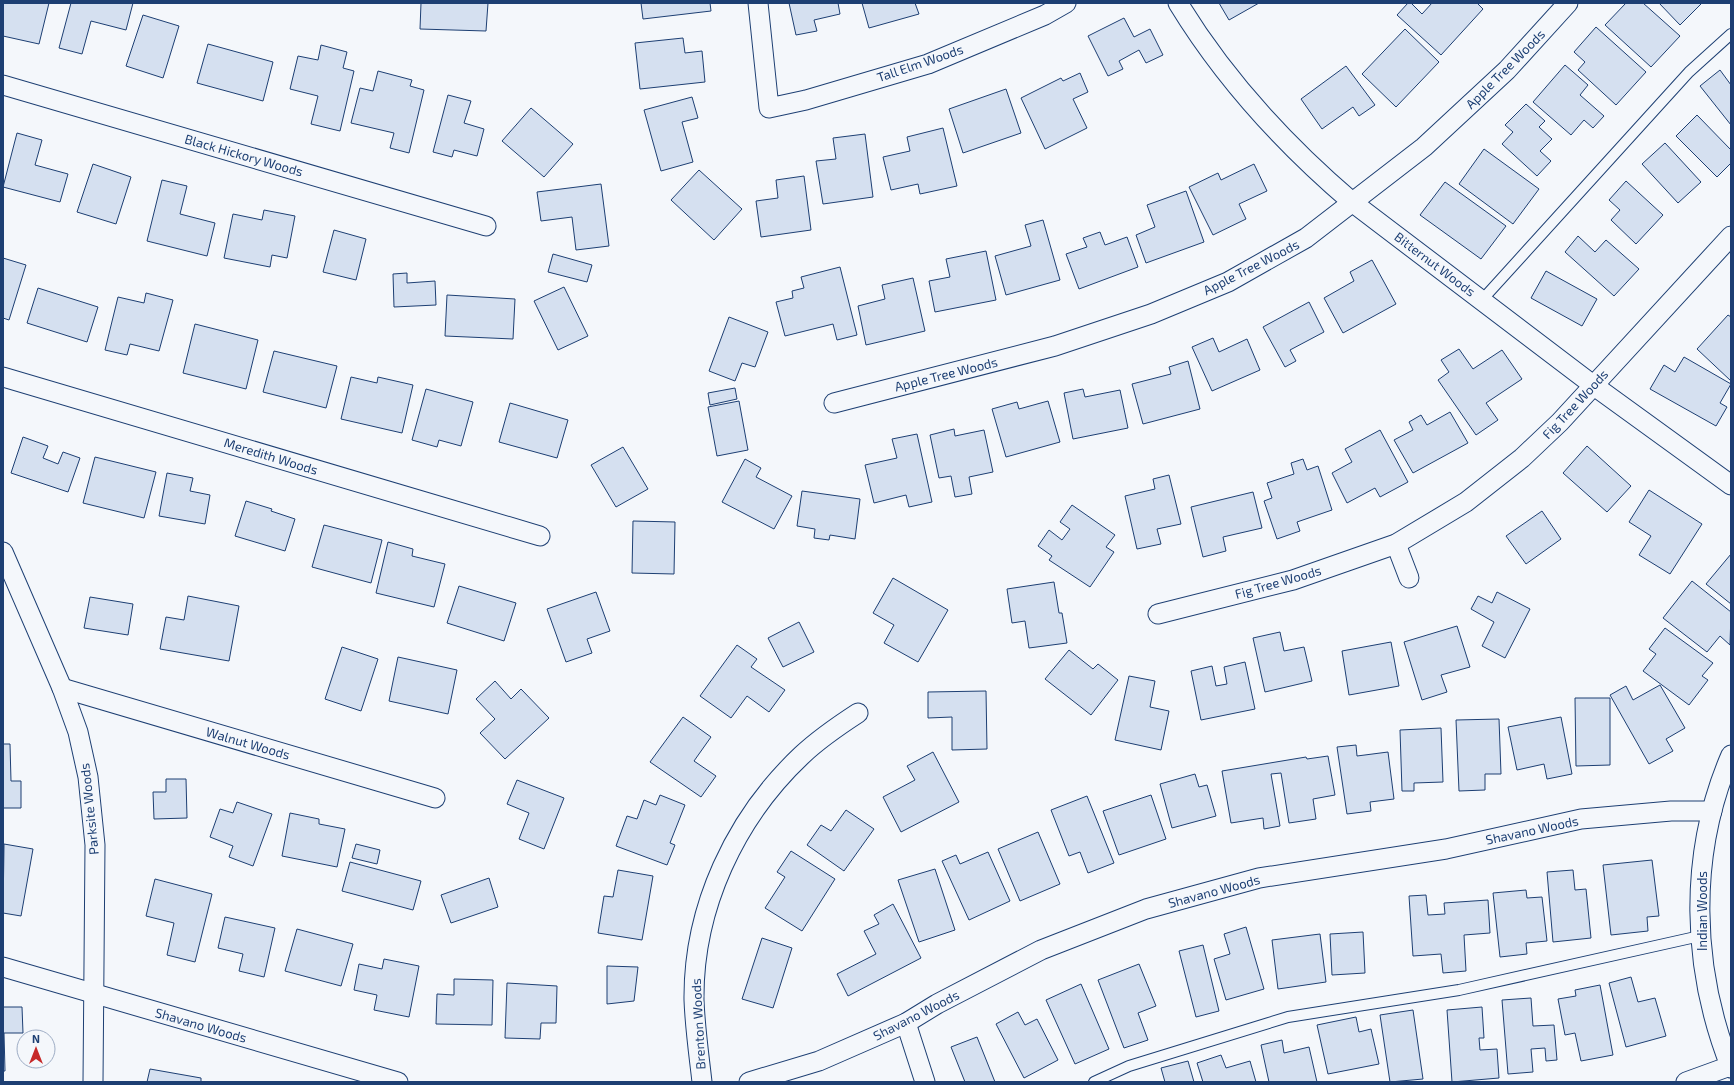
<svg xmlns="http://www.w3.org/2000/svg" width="1734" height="1085" font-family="'Exo 2',sans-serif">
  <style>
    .building { fill: #d5e0f0; stroke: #1d3f73 }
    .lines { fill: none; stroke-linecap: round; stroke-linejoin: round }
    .lane-casing { stroke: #1d3f73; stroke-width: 12 }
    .street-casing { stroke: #1d3f73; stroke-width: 21 }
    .lane { stroke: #f4f7fb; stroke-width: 10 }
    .street { stroke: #f4f7fb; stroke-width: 19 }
    .labels { text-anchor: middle; stroke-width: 3; stroke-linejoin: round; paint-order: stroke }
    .street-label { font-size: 13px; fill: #1d3f73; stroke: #f4f7fb }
  </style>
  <rect width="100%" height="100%" fill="#f4f7fb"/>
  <g class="building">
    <polygon points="3,3 49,3 39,44 3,36"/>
    <polygon points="71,3 133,3 126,30 91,21 82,54 59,48"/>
    <polygon points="421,3 488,3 486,31 420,29"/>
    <polygon points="641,3 710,3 711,11 643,19"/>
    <polygon points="789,3 838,3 840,14 814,20 817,31 796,35"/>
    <polygon points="862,3 915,3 919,14 869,28"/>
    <polygon points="1219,3 1259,3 1229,20"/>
    <polygon points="1408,3 1411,3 1422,14 1432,3 1477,3 1483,9 1441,55 1397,15"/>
    <polygon points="1626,3 1643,3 1680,36 1651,67 1605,25"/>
    <polygon points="1659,3 1702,3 1680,25"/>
    <polygon points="143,15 179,26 163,78 126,66"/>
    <polygon points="1124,18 1134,37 1150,29 1163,55 1146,63 1139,50 1119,61 1123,69 1108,76 1088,36"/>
    <polygon points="1596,27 1646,72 1616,105 1578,70 1585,62 1574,52"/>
    <polygon points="1405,29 1439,62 1396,107 1362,74"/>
    <polygon points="683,38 685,53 702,51 705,82 640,89 635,43"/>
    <polygon points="208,44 273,62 263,101 197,83"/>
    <polygon points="321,45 347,52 343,68 354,71 340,131 311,124 318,96 290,89 298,56 318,60"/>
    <polygon points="1565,65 1588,85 1580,95 1604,116 1593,128 1584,120 1571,135 1533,102"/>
    <polygon points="1346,66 1375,105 1359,116 1353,107 1322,129 1301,99"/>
    <polygon points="1720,70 1731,85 1731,125 1700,86"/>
    <polygon points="378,71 412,80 410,86 424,90 409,153 390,148 394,133 351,123 360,88 373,91"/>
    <polygon points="1080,73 1088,92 1073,99 1087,128 1045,149 1021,98 1061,78 1063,81"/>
    <polygon points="1006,89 1021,133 963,153 949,109"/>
    <polygon points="448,95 471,101 464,123 484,129 477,156 454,150 452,157 433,152"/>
    <polygon points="692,97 698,118 682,122 693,162 661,171 644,110"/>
    <polygon points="1526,104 1545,121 1539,127 1552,139 1540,151 1551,161 1537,176 1502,144 1513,132 1505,125"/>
    <polygon points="531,108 573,144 544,177 502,141"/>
    <polygon points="1697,115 1731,150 1731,163 1717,177 1676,136"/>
    <polygon points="943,128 957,186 920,194 918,184 891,190 883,157 910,151 907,137"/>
    <polygon points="17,133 42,140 35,165 68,174 60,202 3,187"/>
    <polygon points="865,134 873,197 823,204 816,161 836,159 833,138"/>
    <polygon points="1665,143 1701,182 1678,203 1642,164"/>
    <polygon points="1484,149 1539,189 1513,224 1459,184"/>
    <polygon points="93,164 131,177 116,224 77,212"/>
    <polygon points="1254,164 1267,191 1239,204 1246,219 1213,235 1189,187 1218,173 1221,180"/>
    <polygon points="699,170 742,209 714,240 671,200"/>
    <polygon points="804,176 811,230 761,237 756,201 778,198 776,180"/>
    <polygon points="162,180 187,186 180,214 215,223 207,256 147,241"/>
    <polygon points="1626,181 1663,215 1636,244 1611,220 1620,210 1609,200"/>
    <polygon points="1445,182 1506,226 1481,259 1420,215"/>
    <polygon points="601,184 609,246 576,250 572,217 541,221 537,192"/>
    <polygon points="1186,191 1204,242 1146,263 1136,235 1155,227 1147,205"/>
    <polygon points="264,210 295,216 287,258 272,255 270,267 224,258 233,214 262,220"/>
    <polygon points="1043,220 1060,280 1006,295 995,256 1031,246 1025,225"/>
    <polygon points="334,230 366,239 356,280 323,272"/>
    <polygon points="1100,232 1105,245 1127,237 1138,267 1079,289 1066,254 1087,247 1083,238"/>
    <polygon points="1578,236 1595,252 1606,240 1639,269 1614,296 1565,252"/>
    <polygon points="986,251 996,300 935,312 929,281 950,277 946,259"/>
    <polygon points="553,254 592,265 587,282 548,272"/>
    <polygon points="3,258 26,265 9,320 3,318"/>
    <polygon points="1372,260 1396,304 1343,333 1324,298 1354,281 1350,272"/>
    <polygon points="840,267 857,335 837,340 833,324 785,336 776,302 793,298 792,291 804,288 801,277"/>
    <polygon points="1546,271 1597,299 1582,326 1531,298"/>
    <polygon points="407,273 407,283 435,281 436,305 394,307 393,274"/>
    <polygon points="913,278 925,331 866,345 858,306 885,299 882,285"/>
    <polygon points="564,287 588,336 558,350 534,301"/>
    <polygon points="38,288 98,307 87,342 27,323"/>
    <polygon points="146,293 173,300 159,351 130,344 127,355 105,350 118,297 144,303"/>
    <polygon points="447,295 515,299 513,339 445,336"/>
    <polygon points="1309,302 1324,332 1290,350 1296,361 1285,367 1263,327"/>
    <polygon points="1728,315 1731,317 1731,381 1697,349"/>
    <polygon points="729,317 768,332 755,367 742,363 735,381 709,371"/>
    <polygon points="195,324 258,340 246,389 183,373"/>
    <polygon points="1213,338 1219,352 1247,339 1260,370 1212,391 1192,347"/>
    <polygon points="1459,349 1473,369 1502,350 1522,379 1486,403 1498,420 1476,435 1438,380 1449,372 1441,360"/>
    <polygon points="274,351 337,366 326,408 263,392"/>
    <polygon points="1684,357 1731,384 1720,403 1727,407 1716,426 1650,389 1664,365 1675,372"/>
    <polygon points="1188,361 1200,409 1143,424 1132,384 1171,374 1169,367"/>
    <polygon points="351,377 377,383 378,377 413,385 402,433 341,419"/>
    <polygon points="735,388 737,399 710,405 708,393"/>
    <polygon points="426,389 473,402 461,446 439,440 437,447 412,440"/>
    <polygon points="1083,389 1085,397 1120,390 1128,428 1073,439 1064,393"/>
    <polygon points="739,401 748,450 717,456 708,407"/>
    <polygon points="1048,401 1060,442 1006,457 992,409 1017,402 1019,409"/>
    <polygon points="510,403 568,420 557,458 499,442"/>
    <polygon points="1450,412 1468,443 1413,473 1394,440 1413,430 1409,422 1421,415 1427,425"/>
    <polygon points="954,429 955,436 984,430 993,472 969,477 972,494 955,497 951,476 939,478 930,435"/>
    <polygon points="1380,430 1408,482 1380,497 1375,488 1347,503 1332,473 1352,462 1345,449"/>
    <polygon points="917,434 932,502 909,507 906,495 874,503 865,465 897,458 892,439"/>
    <polygon points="23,437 48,446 43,458 58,464 63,452 80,458 68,492 11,473"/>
    <polygon points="1587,446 1631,486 1607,512 1563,473"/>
    <polygon points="623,447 648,489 616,507 591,465"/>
    <polygon points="95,457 156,472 144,518 83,503"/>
    <polygon points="745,459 761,468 756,477 792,496 774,529 722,502"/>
    <polygon points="1303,459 1307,470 1318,466 1332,510 1297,522 1300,531 1277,539 1264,501 1272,498 1267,483 1294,474 1291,463"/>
    <polygon points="167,473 193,478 190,491 210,495 205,524 159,516"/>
    <polygon points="1169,475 1181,524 1157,529 1161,544 1137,549 1125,496 1155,489 1153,479"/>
    <polygon points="1649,490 1702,524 1670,574 1639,555 1651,536 1629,522"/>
    <polygon points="802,491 860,499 855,539 830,535 829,540 814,538 815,529 797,526"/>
    <polygon points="1253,492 1262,528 1223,537 1226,551 1203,557 1191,507"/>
    <polygon points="246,501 272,509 271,511 295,519 285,551 235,536"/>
    <polygon points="1072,505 1115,535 1106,547 1114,552 1090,587 1049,560 1052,556 1038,546 1049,530 1062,540 1070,529 1060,522"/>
    <polygon points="1542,511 1561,539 1526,564 1506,536"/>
    <polygon points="633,521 675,522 674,574 632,573"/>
    <polygon points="324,525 382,540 371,583 312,567"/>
    <polygon points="388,542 413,549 412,556 445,564 434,607 376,593"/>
    <polygon points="1731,554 1731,604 1706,584"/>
    <polygon points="893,578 948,610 918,662 884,643 894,625 873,613"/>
    <polygon points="1692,581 1731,612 1730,645 1720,636 1707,652 1663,618"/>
    <polygon points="1054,582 1059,613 1062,613 1067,643 1029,648 1025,621 1012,623 1007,589"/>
    <polygon points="459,586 516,603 504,641 447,623"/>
    <polygon points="596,592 610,631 587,639 592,653 566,662 547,609"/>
    <polygon points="1497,592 1530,609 1505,658 1482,646 1494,622 1471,609 1478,596 1492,603"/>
    <polygon points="188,596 239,606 229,661 160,649 166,617 184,620"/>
    <polygon points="90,597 133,604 128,635 84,628"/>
    <polygon points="799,622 814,652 783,667 768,638"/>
    <polygon points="1457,626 1470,667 1441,675 1447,692 1422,700 1404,642"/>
    <polygon points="1665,628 1713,663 1702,676 1708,680 1689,705 1643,671 1656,654 1649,649"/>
    <polygon points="1280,632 1284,651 1304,647 1312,681 1265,692 1253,638"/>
    <polygon points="1391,642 1399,686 1349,695 1342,651"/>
    <polygon points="737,645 757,659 751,667 785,690 769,712 747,696 731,718 700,696"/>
    <polygon points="342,647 378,659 361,711 325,699"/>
    <polygon points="1069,650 1093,669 1098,664 1118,680 1091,715 1045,679"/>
    <polygon points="398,657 457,670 448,714 389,701"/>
    <polygon points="1245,662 1255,709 1201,720 1191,671 1212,666 1216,686 1227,684 1224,667"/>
    <polygon points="1129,676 1155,681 1150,707 1169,711 1161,750 1115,740"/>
    <polygon points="495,681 511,699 521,689 549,718 505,759 480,733 495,719 476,699"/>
    <polygon points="1660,685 1685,728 1666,739 1673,751 1649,764 1610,695 1626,686 1633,700"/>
    <polygon points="986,691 987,749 952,750 952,717 928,718 928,692"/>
    <polygon points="1575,698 1610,698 1610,765 1576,766"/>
    <polygon points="683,717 711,737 694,761 716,776 701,797 650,762"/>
    <polygon points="1561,717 1572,774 1547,779 1544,764 1517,770 1508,727"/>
    <polygon points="1499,719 1501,774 1485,774 1485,790 1459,791 1456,720"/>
    <polygon points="1441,728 1443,782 1414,783 1414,791 1402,791 1400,730"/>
    <polygon points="3,744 10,744 11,781 21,781 21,808 3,808"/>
    <polygon points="1356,745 1357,756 1388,752 1394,799 1370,802 1371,811 1347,814 1337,747"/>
    <polygon points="933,752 959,802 901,832 883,797 915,780 907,766"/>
    <polygon points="1328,756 1335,795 1313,799 1316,819 1289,823 1281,773 1271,774 1280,826 1264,829 1263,818 1231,823 1222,771 1306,757 1307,759"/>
    <polygon points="1195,774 1199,787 1207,785 1216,816 1172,828 1160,784"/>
    <polygon points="166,779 186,779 187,818 154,819 153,792 166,792"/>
    <polygon points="517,780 564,798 544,849 519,839 529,813 507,804"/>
    <polygon points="660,795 685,805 670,843 675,845 667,865 616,846 627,816 637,819 644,800 656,805"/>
    <polygon points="1151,795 1166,839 1119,855 1103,811"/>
    <polygon points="1087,796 1114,863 1088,873 1080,852 1069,856 1051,810"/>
    <polygon points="237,802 272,814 253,866 229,857 233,846 210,837 220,809 233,813"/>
    <polygon points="846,810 874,829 844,871 807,845 821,825 831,831"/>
    <polygon points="290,813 319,819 319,824 345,829 337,867 282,856"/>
    <polygon points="1038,832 1060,884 1020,901 998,849"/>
    <polygon points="4,844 33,849 21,916 3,913"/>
    <polygon points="356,844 380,850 377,864 352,858"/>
    <polygon points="791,851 835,879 802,931 765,908 785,877 777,872"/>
    <polygon points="988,852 1010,901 969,920 942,861 956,855 960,864"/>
    <polygon points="1652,860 1659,916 1647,917 1648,931 1611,935 1603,865"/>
    <polygon points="350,862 421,881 413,910 342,891"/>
    <polygon points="935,869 955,930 919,942 898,880"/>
    <polygon points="618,870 653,876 642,940 598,933 604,896 613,897"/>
    <polygon points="1573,870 1575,890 1586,889 1591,938 1553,942 1547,872"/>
    <polygon points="489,878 498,907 451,923 441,895"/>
    <polygon points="155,879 212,894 195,962 167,955 174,923 146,916"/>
    <polygon points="1526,890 1527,898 1542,897 1547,941 1526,943 1527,954 1500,957 1493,893"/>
    <polygon points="1426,895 1428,915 1445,914 1444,903 1488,900 1490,933 1464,935 1466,971 1443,973 1441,954 1413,956 1409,896"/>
    <polygon points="893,904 921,958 848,996 837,974 876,954 864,931 879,924 874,915"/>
    <polygon points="225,917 275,928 264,977 239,971 243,954 218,948"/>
    <polygon points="1246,927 1264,989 1226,1000 1214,959 1230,954 1224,934"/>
    <polygon points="297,929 353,944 341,986 285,971"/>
    <polygon points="1363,932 1365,973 1332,975 1330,934"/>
    <polygon points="1320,934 1326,982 1278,989 1272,940"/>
    <polygon points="762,938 792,948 773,1008 742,999"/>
    <polygon points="1203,945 1219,1011 1196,1017 1179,951"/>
    <polygon points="384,959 419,966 409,1017 374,1010 377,995 354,990 359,964 382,969"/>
    <polygon points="1139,964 1156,1006 1138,1013 1148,1040 1124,1048 1098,980"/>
    <polygon points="607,966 638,967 634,1001 607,1004"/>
    <polygon points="1631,977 1638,1002 1655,998 1666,1036 1626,1047 1609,983"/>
    <polygon points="454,979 493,980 492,1025 436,1024 437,994 454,995"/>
    <polygon points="507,983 557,986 556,1023 541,1023 540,1039 505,1038"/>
    <polygon points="1081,984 1109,1049 1075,1064 1046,1000"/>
    <polygon points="1600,985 1613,1055 1581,1061 1575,1033 1565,1035 1558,999 1576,996 1575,990"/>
    <polygon points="1531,998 1533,1026 1554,1025 1557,1060 1546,1061 1545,1048 1531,1049 1533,1072 1508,1074 1502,1000"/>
    <polygon points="3,1007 22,1007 23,1033 4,1033 5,1071 3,1071"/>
    <polygon points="1482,1007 1484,1038 1479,1038 1480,1050 1497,1049 1499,1078 1452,1082 1447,1010"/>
    <polygon points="1413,1010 1423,1079 1390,1082 1380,1015"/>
    <polygon points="1018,1012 1025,1025 1037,1019 1058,1060 1024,1078 996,1024"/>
    <polygon points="1356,1017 1359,1032 1371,1029 1379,1064 1328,1074 1317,1025"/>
    <polygon points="977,1037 995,1082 965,1082 951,1047"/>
    <polygon points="1282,1040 1284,1053 1309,1047 1317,1082 1269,1082 1261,1045"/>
    <polygon points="1221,1055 1226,1068 1250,1061 1256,1082 1203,1082 1197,1063"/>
    <polygon points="1188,1061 1194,1082 1165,1082 1161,1068"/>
    <polygon points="150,1069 201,1078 201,1082 147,1082"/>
  </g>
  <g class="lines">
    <defs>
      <g id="lane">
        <polyline points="1482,300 1689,72 1731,34"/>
        <polyline points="1094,1082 1129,1066 1288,1017 1459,990 1700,936"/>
      </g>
      <g id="street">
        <polyline points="758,3 769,108 806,100 928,64 1045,15 1066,3"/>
        <path d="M1178,3C1225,80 1284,144 1352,202L1593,385L1731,485"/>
        <polyline points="3,85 486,226"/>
        <polyline points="3,377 540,536"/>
        <polyline points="834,403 1055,346 1151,314 1228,282 1306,238 1424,147 1507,70 1568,3"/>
        <polyline points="1396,544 1409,578"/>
        <polyline points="3,552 62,688 78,732 88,777 95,845 93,1082"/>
        <polyline points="1158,614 1293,580 1396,544 1466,502 1522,458 1560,422 1731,236"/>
        <polyline points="62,688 435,798"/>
        <path d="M1731,755C1688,854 1691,968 1731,1068"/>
        <polyline points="3,967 398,1082"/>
        <polyline points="906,1023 925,1082"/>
        <path d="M702,1082C699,1055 695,1028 694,1000C693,908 735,818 802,755C819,739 838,726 858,713"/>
        <polyline points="749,1082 819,1061 906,1023 937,1004 1041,950 1146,909 1259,878 1446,849 1581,819 1671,811 1712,811"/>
        <polyline points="1686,1082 1730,1066"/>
      </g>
    </defs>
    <use href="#lane" class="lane-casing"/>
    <use href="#street" class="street-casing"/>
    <use href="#lane" class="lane"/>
    <use href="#street" class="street"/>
  </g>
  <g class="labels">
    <g class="street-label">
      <text transform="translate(920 63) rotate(-19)" y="5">Tall Elm Woods</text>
      <text transform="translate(1505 69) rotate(-45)" y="5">Apple Tree Woods</text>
      <text transform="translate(244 155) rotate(16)" y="5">Black Hickory Woods</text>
      <text transform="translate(1435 264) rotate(37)" y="5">Bitternut Woods</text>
      <text transform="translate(1251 267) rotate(-27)" y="5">Apple Tree Woods</text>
      <text transform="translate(946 374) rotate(-14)" y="5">Apple Tree Woods</text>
      <text transform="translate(1575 404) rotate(-47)" y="5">Fig Tree Woods</text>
      <text transform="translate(271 456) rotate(17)" y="5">Meredith Woods</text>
      <text transform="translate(1278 582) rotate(-16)" y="5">Fig Tree Woods</text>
      <text transform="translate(248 743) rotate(16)" y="5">Walnut Woods</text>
      <text transform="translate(89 809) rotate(-96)" y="5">Parksite Woods</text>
      <text transform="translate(1532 830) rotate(-12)" y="5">Shavano Woods</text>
      <text transform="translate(1214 891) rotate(-15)" y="5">Shavano Woods</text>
      <text transform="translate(1702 911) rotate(-90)" y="5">Indian Woods</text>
      <text transform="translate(916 1015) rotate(-27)" y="5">Shavano Woods</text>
      <text transform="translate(698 1024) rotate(-93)" y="5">Brenton Woods</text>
      <text transform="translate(201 1025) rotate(16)" y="5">Shavano Woods</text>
    </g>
  </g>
  <rect width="1734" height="1085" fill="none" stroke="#1d3f73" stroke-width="8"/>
  <g transform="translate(36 1049)"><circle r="19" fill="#f4f7fb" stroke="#9eadc5"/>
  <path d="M0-3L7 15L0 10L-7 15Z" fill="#c62828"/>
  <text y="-6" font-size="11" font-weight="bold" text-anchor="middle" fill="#1d3f73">N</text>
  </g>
</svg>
